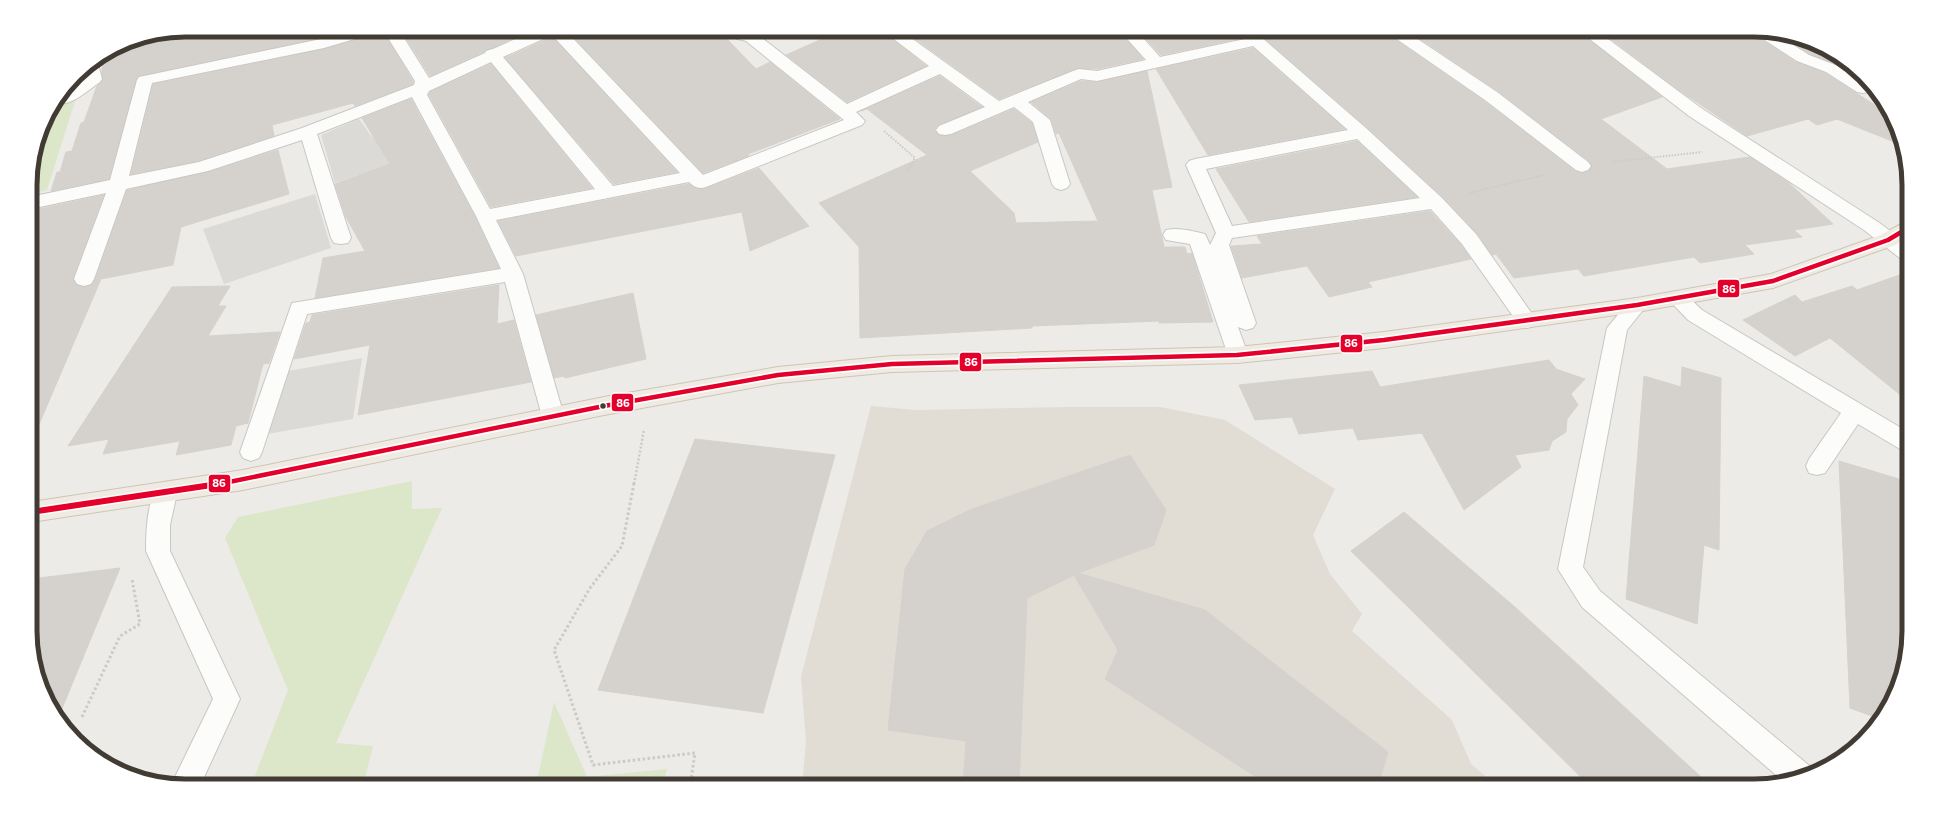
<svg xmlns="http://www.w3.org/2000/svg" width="1939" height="816" font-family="Commissioner,sans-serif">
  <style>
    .residential { fill: #e1dcd4 }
    .green { fill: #dce6c8 }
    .parking { fill: #dcdad7 }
    .building { fill: #d5d2ce; stroke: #d5d2cd }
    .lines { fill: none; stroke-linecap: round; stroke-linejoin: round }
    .minor-casing { stroke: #c9c7c3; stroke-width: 2 }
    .major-casing { stroke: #cec5b6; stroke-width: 2 }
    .path-far2 { stroke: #cccac6; stroke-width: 2; stroke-dasharray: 1.5 1.5; stroke-linecap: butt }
    .path-far1 { stroke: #cccac6; stroke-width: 2.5; stroke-dasharray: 2 2; stroke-linecap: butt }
    .path { stroke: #cccac6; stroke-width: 3; stroke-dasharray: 2.5 2.5; stroke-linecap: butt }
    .minor { fill: #fcfcfb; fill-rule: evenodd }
    .major { fill: #efeae2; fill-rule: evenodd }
    .bus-1-far1-casing { stroke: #fff; stroke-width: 8 }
    .bus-1-casing { stroke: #fff; stroke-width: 9 }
    .bus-1-far1 { stroke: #e4002b; stroke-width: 4.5 }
    .bus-1 { stroke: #e4002b; stroke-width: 6 }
    .bus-dot { fill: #423b34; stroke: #fff; stroke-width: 1.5 }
    .rim { fill: none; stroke: #423b34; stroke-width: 5 }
    .line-badge { stroke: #fff; stroke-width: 1.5 }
    .badge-label { font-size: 11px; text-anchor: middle; font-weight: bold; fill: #fff }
  </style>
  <rect width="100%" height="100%" fill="#edebe7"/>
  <polygon class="residential" points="871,406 916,410 1068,407 1160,407 1225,420 1335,489 1313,535 1330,574 1362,614 1352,631 1452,720 1471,764 1497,786 802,786 806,742 801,677"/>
  <g class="green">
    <polygon points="75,101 47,190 30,194 30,175 46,116 54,106"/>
    <polygon points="412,481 412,509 442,508 336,743 373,746 363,786 251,786 288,690 225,538 238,517"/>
    <polygon points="554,702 587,777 667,769 663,786 536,786"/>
  </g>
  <g class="parking">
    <polygon points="359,119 372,137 422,119 437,148 335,183 321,135"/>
    <polygon points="315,194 331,248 224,284 203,229"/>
    <polygon points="362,358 353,419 267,434 288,371"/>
  </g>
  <g class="building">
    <polygon points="185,30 347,30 321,38 139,76 136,80 109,179 51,191 57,172 60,172 66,152 72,151 81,123 84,122 97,86 103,80 102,72 103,56 126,42"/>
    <polygon points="378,30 382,30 413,81 413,84 355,106 353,103 272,125 274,136 199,161 131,174 153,84 324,49 375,34"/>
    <polygon points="401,30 532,30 430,76"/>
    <polygon points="567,30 712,30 715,34 725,37 756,69 770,62 840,119 748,154 749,156 703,173"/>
    <polygon points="842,30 881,30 926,66 847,102 786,55"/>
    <polygon points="903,30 1118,30 1143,59 1097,69 1079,68 999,99"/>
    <polygon points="1138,30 1234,30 1242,38 1161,55"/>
    <polygon points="1255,30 1385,30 1387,34 1484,101 1575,171 1582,173 1588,171 1592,167 1589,161 1498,91 1407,30 1577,30 1662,97 1601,119 1667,169 1750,157 1789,183 1833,224 1794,230 1802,237 1745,245 1754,254 1700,263 1694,257 1584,276 1578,269 1514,278 1496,254 1492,255 1477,233 1443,197 1368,128"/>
    <polygon points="1599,30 1755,30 1754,33 1756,36 1796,62 1825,73 1892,116 1897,126 1902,145 1837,119 1817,125 1808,119 1747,136 1679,90"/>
    <polygon points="1782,36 1813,42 1850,64 1842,67 1810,54"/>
    <polygon points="552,37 677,172 614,184 505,58"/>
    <polygon points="1253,48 1345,129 1208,155 1156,69"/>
    <polygon points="491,64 592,188 491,207 429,95 430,92"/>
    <polygon points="1147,71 1172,187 1152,190 1164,247 1185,247 1187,254 1192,253 1213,322 1159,323 1159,321 1032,326 1032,328 860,338 859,247 819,203 927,155 867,109 861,111 940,76 982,107 938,125 934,130 939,135 952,135 1014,109 1032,123 1038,142 970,171 1014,213 1016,223 1098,221 1059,133 1056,134 1051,119 1031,102 1081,81 1097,82"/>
    <polygon points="411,99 475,217 499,268 315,298 323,258 365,251 346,217 335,184 390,164 362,118"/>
    <polygon points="1357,141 1417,197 1249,222 1216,169"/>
    <polygon points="278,150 289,194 181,227 173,265 101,279 31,443 30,238 39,209 104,195 73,278 77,285 84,287 91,285 95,280 127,190 208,172"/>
    <polygon points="759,168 809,226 750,251 742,212 516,256 498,221 689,184 697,189 704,189"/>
    <polygon points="1430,211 1461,245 1471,259 1368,282 1372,287 1329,297 1307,266 1242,278 1231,246 1262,244 1257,236"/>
    <polygon points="1908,272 1908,401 1830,338 1795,356 1743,320 1795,295 1802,302 1852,286 1857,290"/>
    <polygon points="499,285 497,324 514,320 531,382 358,415 370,345 294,359 306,323 310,322 312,315"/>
    <polygon points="230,286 218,306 226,306 208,336 280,332 269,363 263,364 248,423 236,426 231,445 176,455 180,441 103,454 109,439 68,446 172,287"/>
    <polygon points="633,293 646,359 565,378 564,376 554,378 536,315"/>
    <polygon points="1549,360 1556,369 1585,379 1571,394 1578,405 1567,419 1566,432 1552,441 1549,450 1515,455 1521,467 1464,510 1422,433 1358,440 1353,428 1299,434 1292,417 1255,420 1239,385 1372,371 1380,387"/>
    <polygon points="1682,367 1721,378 1719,550 1704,545 1697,624 1626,599 1644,376 1681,387"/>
    <polygon points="695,439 835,455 763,713 598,690"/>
    <polygon points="1130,455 1166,510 1154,545 1078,573 1205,610 1388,752 1378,786 1270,786 1105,679 1118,650 1074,575 1027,598 1019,786 963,786 966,741 888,730 905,569 927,531 972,509"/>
    <polygon points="1839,461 1909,482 1909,631 1897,690 1880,719 1850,708"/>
    <polygon points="1404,512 1516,608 1711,786 1590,786 1351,551"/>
    <polygon points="120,568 58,718 42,690 31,651 31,579"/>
  </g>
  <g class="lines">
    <defs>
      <g id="minor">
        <path d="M352,30H377L375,33L324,48L152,83L129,176L199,162L302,128L414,85L415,81L383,30H399L429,78L485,53L486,51L493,49L536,30H565L703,175L844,120L746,41L715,33L713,30H739L758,35L847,104L929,66L882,30H900L999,101L1073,71L1079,69L1097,71L1146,60L1119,30H1136L1160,57L1245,39L1236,30H1253L1367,129L1442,198L1476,234L1537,321L1534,326L1527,328L1520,326L1462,244L1431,209L1232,238L1229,245L1256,323L1253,328L1246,330L1238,327L1248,355L1244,361L1237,363L1230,361L1190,244L1166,240L1163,235L1166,230C1178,227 1193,231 1205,234L1210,245L1216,233L1186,165L1189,161L1195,159L1348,130L1253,46L1097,81L1081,79L1028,102L1050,120L1070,184L1067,188L1061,190L1055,188L1052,184L1033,122L1014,107L951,134L945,135L939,134L936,130L939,126L985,107L940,74L856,112L865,121L862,125L706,187C699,189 695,188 689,182L496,220L523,274L564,416L561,422L553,425L545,422L542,416L505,282L307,314L262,452L259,458L251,461L243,458L240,452L292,303L501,269L476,216L412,97L317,134L351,238L348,243L341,244L334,243L331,238L302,140L208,171L126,189L94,279L91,284L84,286L77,284L74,279L106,193L30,209V197L110,180L137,80L139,77L321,39ZM552,35L680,173L613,186L503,57ZM491,62L595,189L490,209L427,95L429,91ZM1357,139L1420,198L1232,226L1206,169Z"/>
        <polygon points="1386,30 1404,30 1497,92 1588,162 1591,166 1588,170 1582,172 1576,170 1485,100 1388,33"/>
        <polygon points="1578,30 1596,30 1701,108 1878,222 1908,244 1908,261 1901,259 1864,230 1689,116"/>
        <polygon points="1756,31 1778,35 1809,55 1838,66 1869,84 1871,88 1869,92 1863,93 1857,92 1826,72 1797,61 1757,35 1755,32"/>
        <path d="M97,60L102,79L100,82C88,90 71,107 56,103L67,90L85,77L84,68Z"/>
        <polygon points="1677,291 1684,293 1702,310 1908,432 1908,452 1900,449 1858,424 1825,473 1817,475 1809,473 1806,466 1809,459 1841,413 1688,320 1667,298 1670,293"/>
        <polygon points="1637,298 1644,300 1647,305 1627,330 1583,567 1600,591 1812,768 1814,773 1804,778 1784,782 1582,607 1558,569 1607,328 1630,300"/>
        <path d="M165,483L173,486L177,493L170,525V551L240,699L200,786H185L172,783L213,699L146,551C146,529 147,506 157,486Z"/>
      </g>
      <polygon id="major" points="1908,222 1908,237 1895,245 1773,288 1637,312 1384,348 1237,363 892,372 778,383 604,415 243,490 31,522 31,502 243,470 604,397 778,367 892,356 1237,347 1384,332 1637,298 1771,274 1881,235 1901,224"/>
    </defs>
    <use href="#minor" class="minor-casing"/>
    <use href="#major" class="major-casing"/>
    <g class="path-far2">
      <polyline points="884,131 915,158 908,171"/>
      <polyline points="1612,162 1702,152"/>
      <polyline points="1469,193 1544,175"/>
    </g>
    <polyline class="path-far1" points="634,484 644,430"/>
    <g class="path">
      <polyline points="634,483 622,546 590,588 554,650 593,765 695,753 690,786"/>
      <polyline points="82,717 120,636 140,624 132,579"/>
    </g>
    <use href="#minor" class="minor"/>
    <use href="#major" class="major"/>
    <defs>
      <polyline id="bus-1-far1" points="219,484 604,406 778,375 892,364 1237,355 1384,340 1637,305 1773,281 1888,240 1908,228"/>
      <polyline id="bus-1" points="31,512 225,483"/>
    </defs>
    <use href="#bus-1-far1" class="bus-1-far1-casing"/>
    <use href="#bus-1" class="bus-1-casing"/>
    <use href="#bus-1-far1" class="bus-1-far1"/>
    <use href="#bus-1" class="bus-1"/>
  </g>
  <circle class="bus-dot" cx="603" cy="406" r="3.5"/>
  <path d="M0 0H1939V816H0ZM185 37H1754A148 148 0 0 1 1902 185V631A148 148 0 0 1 1754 779H185A148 148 0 0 1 37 631V185A148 148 0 0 1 185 37Z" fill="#fff" fill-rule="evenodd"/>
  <path class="rim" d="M185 37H1754A148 148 0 0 1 1902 185V631A148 148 0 0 1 1754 779H185A148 148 0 0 1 37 631V185A148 148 0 0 1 185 37Z"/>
  <g class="line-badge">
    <rect x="1717" y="279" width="23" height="19" rx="4" fill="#e4002b"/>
    <rect x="1340" y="334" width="23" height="19" rx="4" fill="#e4002b"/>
    <rect x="959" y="352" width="23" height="20" rx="4" fill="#e4002b"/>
    <rect x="611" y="393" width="23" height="19" rx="4" fill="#e4002b"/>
    <rect x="208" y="474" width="23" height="19" rx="4" fill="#e4002b"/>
  </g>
  <g class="badge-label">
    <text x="1729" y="293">86</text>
    <text x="1351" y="347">86</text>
    <text x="971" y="366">86</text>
    <text x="623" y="407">86</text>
    <text x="219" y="487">86</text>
  </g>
</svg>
